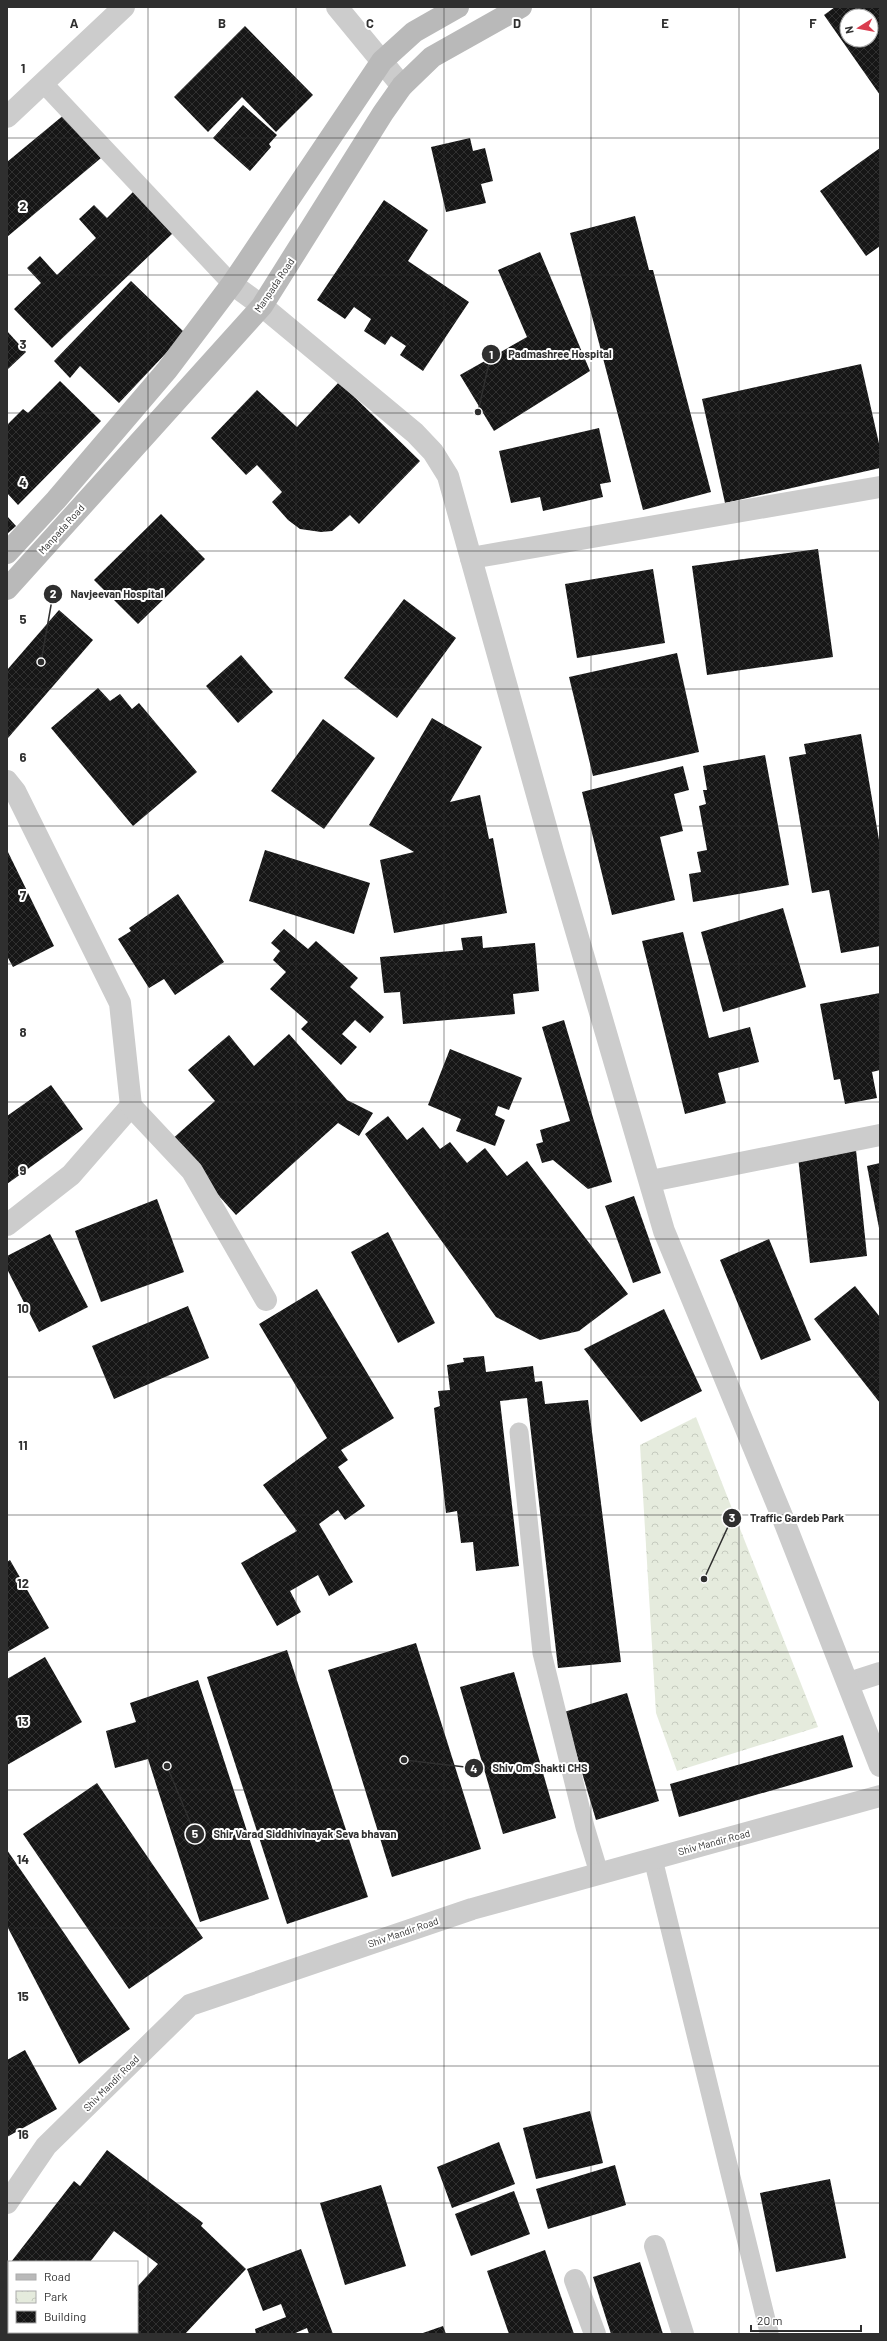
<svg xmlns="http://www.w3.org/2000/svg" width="887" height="2341" font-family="Barlow,sans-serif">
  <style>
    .park { fill: url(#park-crowns) }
    .building { fill: url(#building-cross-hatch); fill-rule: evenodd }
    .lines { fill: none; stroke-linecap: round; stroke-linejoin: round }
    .service { stroke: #ccc; stroke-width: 19 }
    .minor { stroke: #ccc; stroke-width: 22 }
    .tertiary { stroke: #ccc; stroke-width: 22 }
    .secondary { stroke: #b9b9b9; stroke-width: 22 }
    .grid { fill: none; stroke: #2f2f2f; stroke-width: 1; stroke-opacity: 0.55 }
    .labels { text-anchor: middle; stroke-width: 4; stroke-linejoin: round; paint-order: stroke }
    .street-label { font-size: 10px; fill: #2f2f2f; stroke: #fff }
    .grid-label { font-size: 13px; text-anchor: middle; font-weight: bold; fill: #2f2f2f; stroke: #fff; stroke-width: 4; stroke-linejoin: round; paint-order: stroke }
    .leader { fill: none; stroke: #2f2f2f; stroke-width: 1.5 }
    .callout-dot { fill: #2f2f2f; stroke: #fff; stroke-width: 1.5 }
    .mark-label { font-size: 12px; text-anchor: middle; font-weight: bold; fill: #fff }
    .callout-label { font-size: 11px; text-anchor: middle; font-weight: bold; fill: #2f2f2f; stroke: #fff; stroke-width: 4; stroke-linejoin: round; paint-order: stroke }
  </style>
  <defs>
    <pattern id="park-crowns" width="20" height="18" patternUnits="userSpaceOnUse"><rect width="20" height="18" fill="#e5ebdd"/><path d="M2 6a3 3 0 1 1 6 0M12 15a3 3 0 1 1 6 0" fill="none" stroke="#c5cabe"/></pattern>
    <pattern id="building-cross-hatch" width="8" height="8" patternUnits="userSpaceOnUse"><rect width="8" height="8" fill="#161616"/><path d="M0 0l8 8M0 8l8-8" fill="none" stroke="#303030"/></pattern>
  </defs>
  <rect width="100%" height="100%" fill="#fff"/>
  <polygon class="park" points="696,1417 818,1727 677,1771 656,1713 640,1445"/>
  <g class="building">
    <path d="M835,7H880V95L824,15ZM847,16H871V40H847Z"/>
    <polygon points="245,26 313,95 276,132 242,97 208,132 174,97"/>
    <polygon points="243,105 277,135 269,144 271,147 250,171 213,138"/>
    <polygon points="65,114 101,158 7,237 7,162"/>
    <polygon points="470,138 473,151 485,148 493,181 481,184 486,203 446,212 431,147"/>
    <polygon points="880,148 880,246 866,256 820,191"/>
    <polygon points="134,191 173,233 52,348 14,309 41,283 27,268 40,256 57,275 96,238 79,219 94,205 107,218"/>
    <polygon points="384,200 428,230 408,261 469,302 423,371 400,355 406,346 391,336 385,345 364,331 371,319 354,307 345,319 317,300"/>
    <polygon points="635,216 649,270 653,270 711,492 643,510 570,233"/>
    <polygon points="540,252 590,371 494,431 460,375 527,337 498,270"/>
    <polygon points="131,281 185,333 119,403 80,366 70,378 54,361"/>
    <polygon points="7,331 26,352 7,370"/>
    <polygon points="861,364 880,448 880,468 725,503 702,399"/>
    <polygon points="60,381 101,421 18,505 7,493 7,425 23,409 28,413"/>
    <polygon points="339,382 420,461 359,524 350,515 332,531 321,532 300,529 288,520 272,502 282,492 257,465 246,475 211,438 257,390 297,427"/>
    <polygon points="599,428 611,482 600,484 603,497 543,511 540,497 511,503 499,451"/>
    <polygon points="161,514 205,559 138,624 94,580"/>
    <polygon points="7,516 16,526 7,534"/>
    <polygon points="818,549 833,657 707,675 692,566"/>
    <polygon points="653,569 665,643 577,658 565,584"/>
    <polygon points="404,599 456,638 397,718 344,678"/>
    <polygon points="59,610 93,640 8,738 7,670"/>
    <polygon points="677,653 699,752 593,776 569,677"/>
    <polygon points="241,655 273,692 238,723 206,686"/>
    <polygon points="98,688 110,701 120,694 132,709 139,703 197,772 133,826 51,728"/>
    <polygon points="432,718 482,747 450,802 480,795 489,839 493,838 507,913 394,933 380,860 414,852 369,825"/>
    <polygon points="323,719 375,758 324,829 271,791"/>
    <polygon points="861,734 880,846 880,946 841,953 829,890 812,893 789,757 806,754 804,744"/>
    <polygon points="765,755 789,885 693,902 689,874 701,872 697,852 707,850 699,806 706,804 703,790 707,790 703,766"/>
    <polygon points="683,766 689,790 674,794 683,831 660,837 675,900 612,915 582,792"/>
    <polygon points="7,850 54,946 13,967 7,956"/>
    <polygon points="265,850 370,883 354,934 249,901"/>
    <polygon points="178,894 224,962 175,995 164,979 149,988 118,939 131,931 129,928"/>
    <polygon points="783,908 806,987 723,1012 701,932"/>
    <polygon points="284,929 308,949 316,941 358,978 350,987 384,1017 370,1033 355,1020 342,1034 357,1047 341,1065 301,1029 308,1022 270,989 286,972 273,960 280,951 271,943"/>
    <polygon points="683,932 709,1038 750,1027 759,1062 718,1073 726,1103 685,1114 642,941"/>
    <polygon points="482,936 483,948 535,943 539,991 513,994 515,1014 403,1024 400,992 384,993 380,957 463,950 461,938"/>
    <polygon points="880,993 880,1070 872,1072 877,1098 845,1104 840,1079 834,1080 820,1004"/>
    <polygon points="564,1020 612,1182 588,1189 553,1160 542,1163 536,1144 543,1142 540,1130 570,1121 542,1027"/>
    <polygon points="289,1034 347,1100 373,1113 359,1136 338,1123 236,1215 170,1141 215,1101 188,1070 229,1035 254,1066"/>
    <polygon points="450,1049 522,1078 509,1110 498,1106 495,1115 505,1120 495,1146 456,1131 461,1119 428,1105"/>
    <polygon points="51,1085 83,1129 7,1184 7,1116"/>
    <polygon points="388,1116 407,1140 423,1127 440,1149 450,1142 467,1163 485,1148 507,1176 527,1161 628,1294 579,1331 540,1340 496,1317 365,1134"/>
    <polygon points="856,1150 867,1256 810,1263 798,1157"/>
    <polygon points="880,1163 880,1228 879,1228 867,1166"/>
    <polygon points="634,1196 661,1273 633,1283 605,1206"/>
    <polygon points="157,1199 184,1272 101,1302 75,1231"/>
    <polygon points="388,1232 435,1323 398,1343 351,1252"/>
    <polygon points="50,1234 88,1307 39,1332 7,1269 7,1256"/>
    <polygon points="769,1239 811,1340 761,1360 720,1260"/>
    <polygon points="855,1286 880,1317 880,1403 814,1319"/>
    <polygon points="317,1289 394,1418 341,1450 348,1460 338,1467 365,1506 345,1520 338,1510 319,1524 353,1582 329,1596 318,1575 290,1591 301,1612 277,1626 241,1563 297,1531 263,1485 327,1438 259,1324"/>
    <polygon points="188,1306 209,1358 114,1399 92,1346"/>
    <polygon points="664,1309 702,1391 641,1422 584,1349"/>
    <polygon points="484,1356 486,1372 533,1366 535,1382 542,1381 545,1404 588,1400 621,1662 558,1668 527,1398 500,1401 519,1566 476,1571 473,1542 461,1543 457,1511 446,1513 434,1408 440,1406 438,1391 450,1390 447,1365 464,1362 463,1358"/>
    <polygon points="10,1560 49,1628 7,1652 7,1562"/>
    <polygon points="416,1643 481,1849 392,1877 328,1670"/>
    <polygon points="287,1650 368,1897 287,1924 207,1677"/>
    <polygon points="45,1657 82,1722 7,1765 7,1679"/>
    <polygon points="514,1672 556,1818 503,1834 460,1687"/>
    <polygon points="198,1680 269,1899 200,1922 148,1759 115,1768 106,1731 136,1722 130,1703"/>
    <polygon points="627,1693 659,1801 596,1820 564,1712"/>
    <polygon points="843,1735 853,1767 679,1817 670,1784"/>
    <polygon points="97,1783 203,1938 129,1989 23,1834"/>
    <polygon points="7,1850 130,2029 79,2064 7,1926"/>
    <polygon points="25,2050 57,2109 7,2137 7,2060"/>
    <polygon points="590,2111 603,2163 536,2179 523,2128"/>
    <polygon points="499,2142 515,2184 452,2208 437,2167"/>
    <polygon points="107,2150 203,2223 201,2226 246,2269 185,2334 93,2334 95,2332 137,2332 137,2287 158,2264 114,2231 90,2262 11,2262 74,2181 80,2186"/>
    <polygon points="615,2165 626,2205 548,2229 536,2189"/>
    <polygon points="830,2179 846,2258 776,2272 760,2193"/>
    <polygon points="381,2185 406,2266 345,2285 320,2203"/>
    <polygon points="514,2191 530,2234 471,2256 455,2214"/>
    <polygon points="301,2249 333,2334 309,2334 307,2328 293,2334 256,2334 255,2329 286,2317 281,2304 263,2311 247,2269"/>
    <polygon points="545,2250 574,2334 509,2334 487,2271"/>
    <polygon points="640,2262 663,2334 611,2334 593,2277"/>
    <polygon points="9,2265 9,2292 7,2290 7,2268"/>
    <polygon points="7,2316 9,2332 36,2332 37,2334 7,2334"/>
    <polygon points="443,2326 446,2334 420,2334"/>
  </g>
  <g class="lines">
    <g class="service">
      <polyline points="44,84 232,284"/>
      <polyline points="519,1432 542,1653 585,1827 599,1873"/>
      <polyline points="653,1859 769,2332"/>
    </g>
    <g class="minor">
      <polyline points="7,117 124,7"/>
      <polyline points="471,558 880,487"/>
      <polyline points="7,781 15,791 120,1003 131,1106 71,1175 7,1225"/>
      <polyline points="131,1106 192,1171 266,1300"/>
      <polyline points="651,1181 880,1135"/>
      <polyline points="849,1683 880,1673"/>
      <polyline points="7,2203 46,2146 190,2005 472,1909 880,1796"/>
      <polyline points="655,2246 683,2334"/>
      <polyline points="575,2280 595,2334"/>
    </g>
    <g class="tertiary">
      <polyline points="337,7 402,86"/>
      <polyline points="232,284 262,306 415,433 433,452 448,476 553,852 664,1231 782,1516 880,1766"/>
    </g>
    <g class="secondary">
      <polyline points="7,553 56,500 167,370 232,284 382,61 414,32 458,7"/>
      <polyline points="7,589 262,306 383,113 402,86 432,57 521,7"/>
    </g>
  </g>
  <path class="grid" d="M148,7V2334M296,7V2334M444,7V2334M591,7V2334M739,7V2334M7,138H880M7,275H880M7,413H880M7,551H880M7,689H880M7,826H880M7,964H880M7,1102H880M7,1239H880M7,1377H880M7,1515H880M7,1652H880M7,1790H880M7,1928H880M7,2066H880M7,2203H880"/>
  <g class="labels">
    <g class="street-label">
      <text transform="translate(274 285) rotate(-56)" y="4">Manpada Road</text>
      <text transform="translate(61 529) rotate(-48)" y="4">Manpada Road</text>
      <text transform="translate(714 1842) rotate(-15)" y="4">Shiv Mandir Road</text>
      <text transform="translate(403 1932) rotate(-19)" y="4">Shiv Mandir Road</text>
      <text transform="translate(111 2083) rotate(-45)" y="4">Shiv Mandir Road</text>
    </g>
  </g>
  <g class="grid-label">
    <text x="74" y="28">A</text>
    <text x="222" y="28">B</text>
    <text x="370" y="28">C</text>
    <text x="517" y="28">D</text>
    <text x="665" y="28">E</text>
    <text x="813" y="28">F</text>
    <text x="23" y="73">1</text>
    <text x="23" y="211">2</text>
    <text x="23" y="349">3</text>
    <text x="23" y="487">4</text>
    <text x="23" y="624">5</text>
    <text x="23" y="762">6</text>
    <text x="23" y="900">7</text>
    <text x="23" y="1037">8</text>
    <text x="23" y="1175">9</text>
    <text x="23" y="1313">10</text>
    <text x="23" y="1450">11</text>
    <text x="23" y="1588">12</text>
    <text x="23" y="1726">13</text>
    <text x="23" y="1864">14</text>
    <text x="23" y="2001">15</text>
    <text x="23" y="2139">16</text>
  </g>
  <path class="leader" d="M478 412L491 354M41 662L53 594M704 1579L732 1518M404 1760L474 1768M167 1766L195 1834"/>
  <g class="callout-dot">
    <circle cx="478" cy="412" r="4"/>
    <circle cx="41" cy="662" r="4"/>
    <circle cx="704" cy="1579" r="4"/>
    <circle cx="404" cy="1760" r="4"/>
    <circle cx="167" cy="1766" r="4"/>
    <circle cx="491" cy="354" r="10"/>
    <circle cx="53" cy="594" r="10"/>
    <circle cx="732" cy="1518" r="10"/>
    <circle cx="474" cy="1768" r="10"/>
    <circle cx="195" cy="1834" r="10"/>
  </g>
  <g class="mark-label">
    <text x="491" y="359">1</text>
    <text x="53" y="598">2</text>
    <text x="732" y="1522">3</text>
    <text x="474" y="1773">4</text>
    <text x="195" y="1838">5</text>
  </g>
  <g class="callout-label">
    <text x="560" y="358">Padmashree Hospital</text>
    <text x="117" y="598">Navjeevan Hospital</text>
    <text x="797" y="1522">Traffic Gardeb Park</text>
    <text x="540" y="1772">Shiv Om Shakti CHS</text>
    <text x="305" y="1838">Shir Varad Siddhivinayak Seva bhavan</text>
  </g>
  <rect width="887" height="2341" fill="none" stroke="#2f2f2f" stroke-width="16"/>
  <rect x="8" y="2261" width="130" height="72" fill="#ffffff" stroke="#acacac"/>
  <rect x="16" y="2274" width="20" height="6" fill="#b9b9b9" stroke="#acacac"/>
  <text x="44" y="2281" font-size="12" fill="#2f2f2f">Road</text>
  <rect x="16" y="2291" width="20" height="12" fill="url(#park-crowns)" stroke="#acacac"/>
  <text x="44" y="2301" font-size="12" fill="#2f2f2f">Park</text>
  <rect x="16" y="2311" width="20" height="12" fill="url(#building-cross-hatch)" stroke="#acacac"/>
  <text x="44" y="2321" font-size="12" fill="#2f2f2f">Building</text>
  <g transform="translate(859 28) rotate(259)"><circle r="19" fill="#ffffff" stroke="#acacac"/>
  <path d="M0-3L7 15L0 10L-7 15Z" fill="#da3d4f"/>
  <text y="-6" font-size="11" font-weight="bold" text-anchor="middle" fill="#2f2f2f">N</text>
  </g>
  <path d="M751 2325v6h110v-6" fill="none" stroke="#2f2f2f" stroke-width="2"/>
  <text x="757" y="2325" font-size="12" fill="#2f2f2f" stroke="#ffffff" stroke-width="3" paint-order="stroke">20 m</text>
</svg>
